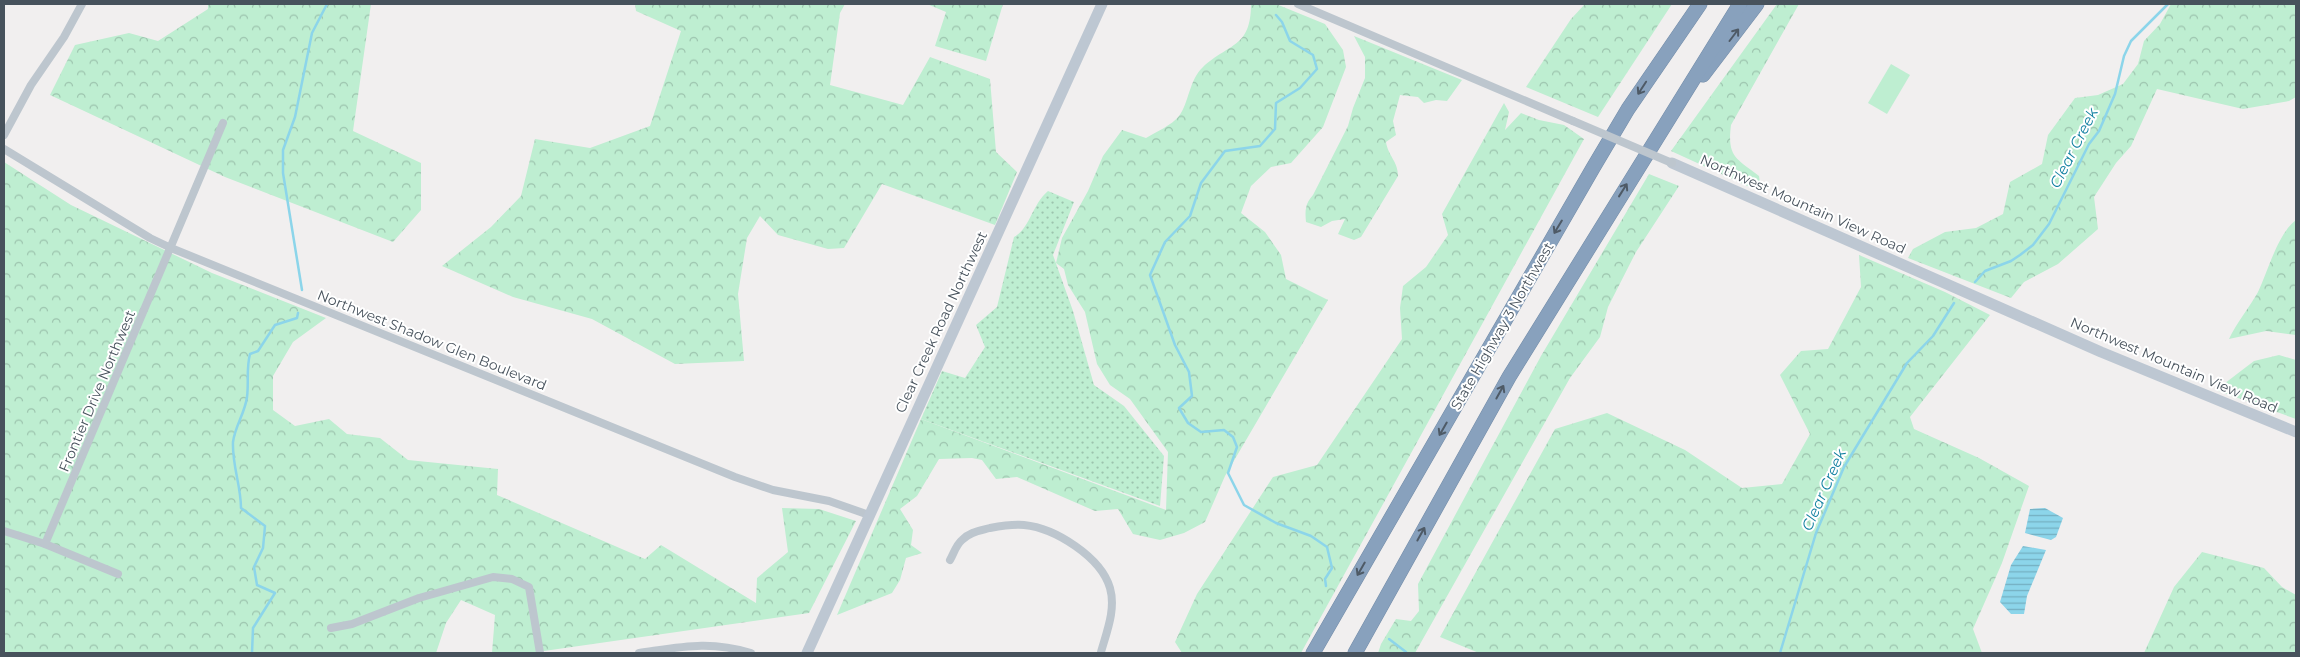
<svg xmlns="http://www.w3.org/2000/svg" width="2300" height="657" font-family="Montserrat,sans-serif">
  <style>
    .green { fill: url(#green-dots) }
    .forest { fill: url(#forest-crowns) }
    .pitch { fill: #beeed1 }
    .water { fill: url(#water-rules) }
    .lines { fill: none; stroke-linecap: round; stroke-linejoin: round }
    .stream { stroke: #8cd5ea; stroke-width: 2.5 }
    .highway-casing { stroke: #738ca8; stroke-width: 15 }
    .street { stroke: #bdc6ce; stroke-width: 8 }
    .secondary { stroke: #bdc7d2; stroke-width: 11 }
    .highway { stroke: #88a1bd; stroke-width: 14 }
    .street-bridge { stroke: #bdc6ce; stroke-width: 8 }
    .oneway { stroke: #4e5a66 }
    .labels { text-anchor: middle; stroke-width: 4; stroke-linejoin: round; paint-order: stroke }
    .street-label { font-size: 14px; fill: #47525c; stroke: #fff }
    .water-label { font-size: 15px; font-style: italic; fill: #0f7fa0; stroke: #fff }
  </style>
  <defs>
    <pattern id="green-dots" width="8" height="8" patternUnits="userSpaceOnUse" patternTransform="scale(1.25)"><rect width="8" height="8" fill="#beeed1"/><path d="M2 2h.1M6 6h.1" fill="none" stroke="#9cc3ad" stroke-width="1.8" stroke-linecap="round"/></pattern>
    <pattern id="forest-crowns" width="20" height="18" patternUnits="userSpaceOnUse" patternTransform="scale(1.25)"><rect width="20" height="18" fill="#beeed1"/><path d="M2 6a3 3 0 1 1 6 0M12 15a3 3 0 1 1 6 0" fill="none" stroke="#9cc3ad"/></pattern>
    <pattern id="water-rules" width="6" height="5" patternUnits="userSpaceOnUse" patternTransform="scale(1.25)"><rect width="6" height="5" fill="#8cd5ea"/><path d="M0 2.5h6" fill="none" stroke="#74afc1"/></pattern>
  </defs>
  <rect width="100%" height="100%" fill="#f1efef"/>
  <path class="green" d="M1048,191L1074,202L1053,255L1073,311L1094,385L1124,406L1164,456L1160,506L921,419L942,371L965,378L985,347L976,325L997,307L1014,237C1031,227 1031,206 1048,191Z"/>
  <g class="forest">
    <polygon points="208,4 371,4 353,131 421,163 421,210 393,242 225,177 50,95 75,45 129,33 158,41 208,9"/>
    <polygon points="635,4 845,4 840,13 830,85 903,105 930,57 990,79 996,152 1017,172 995,225 882,184 844,248 828,249 778,235 760,216 747,238 738,294 744,361 675,364 592,319 513,297 442,266 491,227 521,196 535,139 590,148 650,126 681,31 636,11"/>
    <polygon points="927,4 1003,4 986,61 935,46 946,12"/>
    <path d="M1251,4H1276L1325,24L1343,50L1346,67L1323,127L1291,163L1271,167L1251,186L1241,213L1265,232L1281,255L1286,279L1328,300L1225,476L1205,522L1184,533L1160,540L1133,534L1118,509L1095,511L1017,477L996,479L982,460L972,458L939,459L917,496L900,509L913,530L911,545L922,553L906,558L900,580L892,593L837,615L921,419L1166,510L1168,452L1130,399L1110,385L1097,364L1085,312L1068,285L1064,269L1056,263L1062,238L1088,191L1103,156L1122,130L1146,138C1156,132 1172,125 1179,116C1189,103 1189,80 1203,67C1229,43 1251,48 1251,4Z"/>
    <polygon points="1585,4 1672,4 1598,117 1526,87 1571,19"/>
    <path d="M1777,4H1799L1731,125C1727,157 1736,158 1759,176L1760,183L1752,188L1671,151Z"/>
    <polygon points="2171,4 2296,4 2296,97 2289,101 2243,109 2157,89 2131,146 2116,163 2094,197 2098,229 2058,264 2024,282 2011,298 1908,258 1913,249 1945,232 1976,228 2003,214 2010,182 2042,164 2048,135 2075,98 2098,95 2123,84 2138,64 2144,41 2160,24"/>
    <path d="M1354,36L1462,80L1447,101L1436,100L1424,103L1418,97L1400,95L1393,121L1396,135L1386,142C1388,156 1398,161 1398,176L1361,237L1354,240L1338,234L1345,219L1332,221L1321,227L1306,222C1305,210 1305,204 1313,195L1348,126L1353,108L1365,78V57Z"/>
    <polygon points="1504,103 1509,112 1505,130 1521,113 1539,120 1564,125 1584,139 1301,653 1182,653 1175,642 1197,594 1273,477 1317,465 1402,339 1400,308 1403,286 1426,267 1448,235 1442,214"/>
    <polygon points="4,162 71,205 212,273 326,318 293,342 273,376 273,410 295,426 329,419 347,434 380,438 408,460 498,469 497,495 645,559 661,545 756,603 757,578 788,552 782,508 819,509 856,521 809,613 530,653 492,653 495,615 461,600 446,623 436,653 4,653"/>
    <polygon points="1649,174 1679,186 1636,252 1608,307 1600,337 1570,378 1415,653 1378,653 1381,644 1396,619 1411,621 1419,611 1418,584 1541,356"/>
    <path d="M2296,220V335L2266,331L2229,339C2237,322 2249,308 2258,292C2268,271 2278,233 2296,220Z"/>
    <polygon points="1859,255 1945,292 1990,315 1910,417 1914,429 1979,458 2029,486 2002,563 1973,629 1982,653 1479,653 1440,637 1555,429 1607,413 1685,450 1742,488 1782,484 1810,434 1780,375 1801,351 1828,349 1861,287"/>
    <polygon points="2279,355 2296,360 2296,419 2216,390 2254,361"/>
    <polygon points="2202,552 2264,568 2282,587 2296,595 2296,653 2144,653 2174,587"/>
  </g>
  <polygon class="pitch" points="1891,64 1910,75 1887,114 1868,103"/>
  <g class="water">
    <polygon points="2045,508 2063,518 2056,537 2051,540 2025,533 2030,509"/>
    <polygon points="2023,546 2046,550 2027,596 2024,614 2011,614 2000,602 2011,565"/>
  </g>
  <g class="lines">
    <g class="stream">
      <polyline points="1276,15 1282,22 1290,41 1313,55 1317,69 1300,88 1276,103 1275,129 1260,146 1225,151 1201,183 1190,216 1165,242 1150,275 1175,345 1189,372 1192,396 1179,408 1188,423 1201,432 1224,430 1233,437 1237,447 1228,473 1244,505 1276,523 1311,536 1327,547 1332,568 1325,579 1326,586"/>
      <polyline points="1975,282 1985,271 2011,261 2020,255 2033,245 2049,224 2089,144 2099,131 2115,94 2124,56 2131,41 2168,4"/>
      <polyline points="302,290 283,173 283,150 295,117 312,33 327,4"/>
      <polyline points="1389,639 1406,652"/>
      <path d="M252,653L253,628L275,593L257,585L254,567L263,548L265,526L241,508C241,486 232,465 233,442C235,426 245,413 247,397C249,383 246,369 250,354L258,351L275,325L297,318L298,313"/>
      <polyline points="1780,653 1816,533 1844,467 1907,363 1933,336 1954,303"/>
    </g>
    <defs>
      <g id="highway">
        <polyline points="1703,75 1757,4"/>
        <polyline points="1313,653 1593,168 1628,109 1700,4"/>
        <polyline points="1355,653 1509,377 1740,4"/>
      </g>
    </defs>
    <use href="#highway" class="highway-casing"/>
    <g class="street">
      <polyline points="1298,4 1573,121"/>
      <polyline points="4,135 31,85 64,37 82,4"/>
      <polyline points="4,149 150,238 171,248 735,477 773,490 829,501 869,515"/>
      <polyline points="4,531 45,544 118,574"/>
      <polyline points="45,544 223,123"/>
      <path d="M950,560C954,553 956,545 962,540C970,532 979,531 990,528C1001,526 1012,524 1024,525C1055,528 1101,557 1110,588C1116,609 1107,631 1101,652"/>
      <polyline points="331,628 352,624 419,598 493,577 512,579 529,587 540,653"/>
      <path d="M639,653C681,647 709,640 751,653"/>
    </g>
    <g class="secondary">
      <polyline points="1672,163 2101,352 2296,432"/>
      <polyline points="807,653 1102,4"/>
    </g>
    <use href="#highway" class="highway"/>
    <polyline class="street-bridge" points="1573,121 1672,163"/>
  </g>
  <defs><path id="oneway-shaft" d="M-6 0H5M1.5-3L5.5 0L1.5 3" fill="none" stroke-width="1.6" stroke-linecap="round" stroke-linejoin="round" transform="scale(1.25)"/></defs>
  <g class="oneway">
    <use href="#oneway-shaft" transform="translate(1734 35) rotate(-53)"/>
    <use href="#oneway-shaft" transform="translate(1642 88) rotate(123)"/>
    <use href="#oneway-shaft" transform="translate(1623 190) rotate(-58)"/>
    <use href="#oneway-shaft" transform="translate(1558 227) rotate(121)"/>
    <use href="#oneway-shaft" transform="translate(1500 392) rotate(-61)"/>
    <use href="#oneway-shaft" transform="translate(1443 429) rotate(120)"/>
    <use href="#oneway-shaft" transform="translate(1421 534) rotate(-61)"/>
    <use href="#oneway-shaft" transform="translate(1361 569) rotate(120)"/>
  </g>
  <g class="labels">
    <g class="street-label">
      <text transform="translate(1803 204) rotate(24)" y="5">Northwest Mountain View Road</text>
      <text transform="translate(941 322) rotate(-65)" y="5">Clear Creek Road Northwest</text>
      <text transform="translate(1502 326) rotate(-60)" y="5">State Highway 3 Northwest</text>
      <text transform="translate(432 340) rotate(22)" y="5">Northwest Shadow Glen Boulevard</text>
      <text transform="translate(2174 365) rotate(23)" y="5">Northwest Mountain View Road</text>
      <text transform="translate(97 391) rotate(-67)" y="5">Frontier Drive Northwest</text>
    </g>
    <g class="water-label">
      <text transform="translate(2074 148) rotate(-63)" y="5">Clear Creek</text>
      <text transform="translate(1824 490) rotate(-66)" y="5">Clear Creek</text>
    </g>
  </g>
  <rect width="2300" height="657" fill="none" stroke="#47525c" stroke-width="10"/>
</svg>
